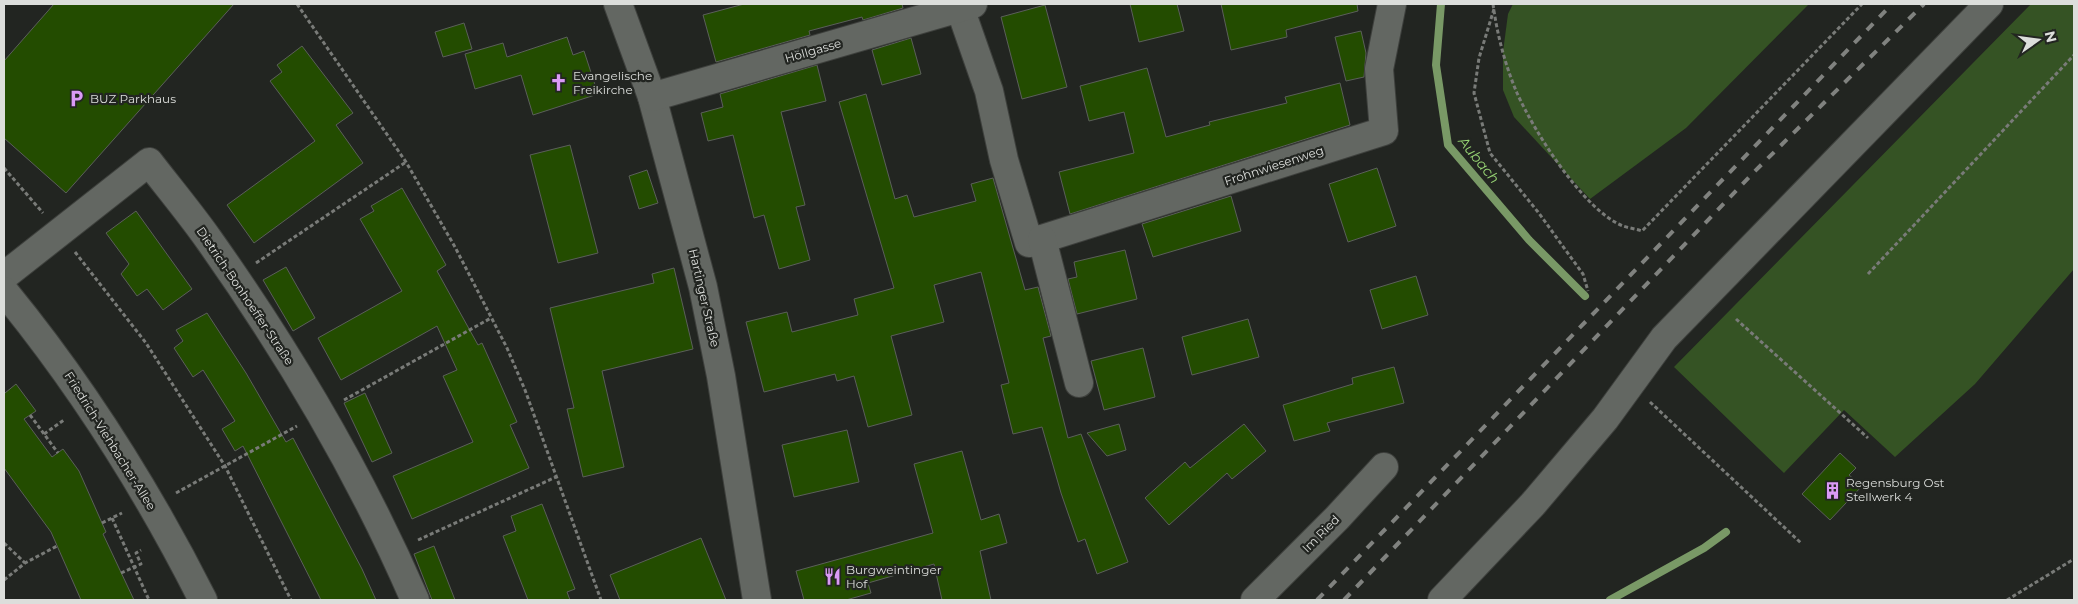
<svg xmlns="http://www.w3.org/2000/svg" width="2078" height="604" font-family="Montserrat,sans-serif">
  <style>
    .green { fill: #355324 }
    .lines { fill: none; stroke-linecap: round; stroke-linejoin: round }
    .stream { stroke: #799966; stroke-width: 8 }
    .building { fill: #234c00; stroke: #5b5f5a }
    .minor-casing { stroke: #3e403d; stroke-width: 30 }
    .path { stroke: #797b78; stroke-width: 3; stroke-dasharray: 4 2.5; stroke-linecap: butt }
    .minor { stroke: #636762; stroke-width: 28 }
    .rail { stroke: #80827f; stroke-width: 4; stroke-dasharray: 9 9; stroke-linecap: butt }
    .labels { text-anchor: middle; stroke-width: 4.5; stroke-linejoin: round; paint-order: stroke }
    .street-label { font-size: 12px; fill: #dcdedb; stroke: #222521 }
    .poi-label { font-size: 12px; fill: #dcdedb; stroke: #222521; text-anchor: start }
    .water-label { font-size: 14px; font-style: italic; fill: #97d474; stroke: #222521 }
  </style>
  <rect width="100%" height="100%" fill="#222521"/>
  <g class="green">
    <polygon points="1513,4 1809,4 1686,128 1590,199 1514,117 1503,90 1503,52 1508,14"/>
    <polygon points="2031,4 2074,4 2074,269 1975,384 1895,457 1844,410 1784,473 1674,367"/>
  </g>
  <g class="lines">
    <g class="stream">
      <polyline points="1441,4 1436,65 1448,145 1529,240 1585,296"/>
      <polyline points="1610,600 1704,548 1726,532"/>
    </g>
  </g>
  <g class="building">
    <polygon points="54,4 234,4 66,193 4,138 4,61"/>
    <polygon points="744,4 902,4 903,8 863,20 862,17 809,31 810,35 716,62 703,15"/>
    <polygon points="1130,4 1177,4 1184,31 1139,42"/>
    <polygon points="1221,4 1357,4 1358,11 1286,30 1287,37 1231,50"/>
    <polygon points="1045,5 1067,87 1022,99 1001,17"/>
    <polygon points="464,23 472,49 443,57 435,32"/>
    <polygon points="1361,31 1366,53 1364,77 1346,81 1335,37"/>
    <polygon points="567,37 573,55 584,51 598,94 533,115 521,75 475,89 465,54 503,43 507,57"/>
    <polygon points="911,38 921,74 882,85 872,50"/>
    <polygon points="302,46 353,113 336,125 363,163 254,243 227,205 315,141 270,81 282,72 277,65"/>
    <polygon points="817,65 826,101 781,112 805,205 796,207 810,260 779,269 764,215 754,218 733,135 708,141 701,113 723,107 720,94"/>
    <polygon points="1147,68 1166,137 1210,125 1209,122 1287,103 1285,97 1340,83 1350,125 1070,214 1059,172 1134,153 1124,112 1089,121 1080,86"/>
    <polygon points="866,94 895,199 907,195 914,217 976,201 971,184 993,178 1025,290 1038,287 1051,336 1043,338 1068,438 1081,434 1128,562 1097,574 1085,539 1078,542 1061,493 1042,427 1013,434 1001,385 1009,383 981,272 934,285 944,322 891,336 912,415 868,427 854,376 837,381 835,374 764,392 746,322 787,312 792,332 858,315 854,299 894,288 839,102"/>
    <polygon points="570,145 598,253 558,263 530,155"/>
    <polygon points="1377,168 1396,226 1348,242 1329,184"/>
    <polygon points="647,170 658,203 639,209 629,176"/>
    <polygon points="402,188 446,265 437,271 478,345 482,343 499,381 517,422 510,425 529,468 412,519 393,476 473,442 443,376 457,370 437,326 341,380 318,338 402,291 360,219 374,211 371,206"/>
    <polygon points="1231,196 1241,231 1153,257 1142,224"/>
    <polygon points="136,211 192,289 163,310 147,289 137,296 121,274 129,264 106,233"/>
    <polygon points="1125,250 1137,299 1077,314 1068,279 1077,277 1074,262"/>
    <polygon points="286,267 315,318 293,331 263,280"/>
    <polygon points="674,268 693,349 602,371 624,467 583,477 567,409 574,408 550,308 654,283 652,274"/>
    <polygon points="1416,276 1428,315 1382,329 1370,290"/>
    <polygon points="207,313 246,373 286,442 293,438 362,569 376,600 321,600 243,446 235,451 222,429 235,421 203,370 193,377 174,348 183,341 176,330"/>
    <polygon points="1248,319 1259,357 1192,375 1182,337"/>
    <polygon points="1143,348 1155,397 1104,410 1091,361"/>
    <polygon points="1394,367 1404,403 1327,423 1330,431 1294,441 1283,405 1353,384 1352,378"/>
    <polygon points="16,384 36,411 24,419 52,457 63,449 79,471 106,532 103,534 134,600 81,600 51,532 4,468 4,391 5,393"/>
    <polygon points="365,393 392,453 372,462 344,403"/>
    <polygon points="1119,424 1126,450 1107,456 1087,433"/>
    <polygon points="1244,424 1266,451 1232,479 1227,473 1169,525 1145,498 1185,462 1190,468"/>
    <polygon points="847,430 859,482 794,497 782,445"/>
    <polygon points="962,451 981,520 999,514 1007,543 980,551 991,600 942,600 934,564 868,583 871,593 846,600 804,600 796,571 933,533 914,464"/>
    <polygon points="1840,453 1856,468 1849,475 1862,486 1830,520 1802,494"/>
    <polygon points="542,504 575,589 567,592 570,600 528,600 503,536 516,531 511,516"/>
    <polygon points="701,538 726,600 620,600 610,575"/>
    <polygon points="434,546 455,600 432,600 414,554"/>
  </g>
  <g class="lines">
    <defs>
      <g id="minor">
        <polyline points="618,4 652,97 703,287 721,376 757,600"/>
        <polyline points="960,8 989,91 1004,160 1029,243 1384,131 1379,69 1392,4"/>
        <polyline points="652,97 973,4"/>
        <polyline points="1042,239 1079,383"/>
        <path d="M4,276L149,162C169,188 190,213 209,240C289,353 360,473 415,600"/>
        <path d="M4,291C81,385 148,491 203,600"/>
        <polyline points="1255,600 1337,518 1384,467"/>
        <polyline points="1442,600 1533,504 1605,419 1664,338 1989,4"/>
      </g>
    </defs>
    <use href="#minor" class="minor-casing"/>
    <g class="path">
      <polyline points="297,4 406,162 455,247 507,348 525,390 601,600"/>
      <path d="M1493,4C1497,34 1505,65 1517,93C1534,131 1583,210 1623,226C1629,228 1636,229 1642,231L1862,4"/>
      <polyline points="1494,9 1479,58 1474,93 1490,153 1538,212 1583,274 1588,291"/>
      <polyline points="4,168 43,213"/>
      <polyline points="75,252 146,343 225,466 291,600"/>
      <polyline points="256,263 406,162"/>
      <polyline points="1868,274 2074,55"/>
      <polyline points="1736,319 1868,438"/>
      <polyline points="344,400 491,318"/>
      <polyline points="1650,402 1801,543"/>
      <polyline points="30,415 58,453"/>
      <polyline points="44,434 64,420"/>
      <polyline points="176,493 297,426"/>
      <polyline points="112,518 149,600"/>
      <polyline points="102,523 122,513"/>
      <polyline points="418,540 556,477"/>
      <polyline points="4,543 25,563"/>
      <polyline points="121,573 141,564 136,553 141,550"/>
      <polyline points="4,580 25,563 57,546"/>
      <polyline points="2007,600 2074,559"/>
    </g>
    <use href="#minor" class="minor"/>
    <g class="rail">
      <polyline points="1317,600 1892,4"/>
      <polyline points="1344,600 1754,172 1924,4"/>
    </g>
  </g>
  <defs>
    <symbol id="church-bare" viewBox="-9 -9 18 18"><path d="M-1.2-6h2.4v3.5h3.3v2.4h-3.3V6h-2.4V-.1h-3.3v-2.4h3.3Z" fill="#da9af6" stroke="#222521" stroke-width="2.5" paint-order="stroke"/></symbol>
    <symbol id="parking-bare" viewBox="-9 -9 18 18"><path d="M-3.5-5.5H1a3.5 3.5 0 0 1 0 7H-1V5.5H-3.5ZM-1-3.4V-.6H.8a1.4 1.4 0 0 0 0-2.8Z" fill="#da9af6" stroke="#222521" stroke-width="2.5" paint-order="stroke"/></symbol>
    <symbol id="building-bare" viewBox="-9 -9 18 18"><path d="M-4-6H4V6H1V3H-1V6H-4ZM-2.5-4.3h1.7v1.8h-1.7ZM.8-4.3h1.7v1.8H.8ZM-2.5-1h1.7V.8h-1.7ZM.8-1h1.7V.8H.8Z" fill="#da9af6" stroke="#222521" stroke-width="2.5" paint-order="stroke"/></symbol>
    <symbol id="restaurant-bare" viewBox="-9 -9 18 18"><path d="M-5-6h1v4h1v-4h1v4h1v-4h1v5L-1.5 .5V6h-2V.5L-5-1ZM5-6V6H3V1.5H1.5Q1.5-4 5-6Z" fill="#da9af6" stroke="#222521" stroke-width="2.5" paint-order="stroke"/></symbol>
  </defs>
  <g fill-rule="evenodd">
    <use href="#church-bare" x="546" y="70" width="25" height="25"/>
    <use href="#parking-bare" x="64" y="86" width="25" height="25"/>
    <use href="#building-bare" x="1820" y="478" width="25" height="25"/>
    <use href="#restaurant-bare" x="820" y="564" width="25" height="25"/>
  </g>
  <g class="labels">
    <g class="street-label">
      <text transform="translate(813 51) rotate(-16)" y="4">Höllgasse</text>
      <text transform="translate(1274 166) rotate(-18)" y="4">Frohnwiesenweg</text>
      <text transform="translate(245 296) rotate(56)" y="4">Dietrich-Bonhoeffer-Straße</text>
      <text transform="translate(704 298) rotate(77)" y="4">Hartinger Straße</text>
      <text transform="translate(110 441) rotate(58)" y="4">Friedrich-Viehbacher-Allee</text>
      <text transform="translate(1321 534) rotate(-45)" y="4">Im Ried</text>
    </g>
    <g class="poi-label">
      <text x="573" y="80">Evangelische<tspan x="573" dy="14">Freikirche</tspan></text>
      <text x="90" y="103">BUZ Parkhaus</text>
      <text x="1846" y="487">Regensburg Ost<tspan x="1846" dy="14">Stellwerk 4</tspan></text>
      <text x="846" y="574">Burgweintinger<tspan x="846" dy="14">Hof</tspan></text>
    </g>
    <g class="water-label">
      <text transform="translate(1479 160) rotate(51)" y="5">Aubach</text>
    </g>
  </g>
  <rect width="2078" height="604" fill="none" stroke="#dcdedb" stroke-width="10"/>
  <g transform="translate(2038 40) rotate(76)" stroke="#222521" stroke-width="4" paint-order="stroke">
  <path d="M0-4L9 19L0 12L-9 19Z" fill="#dcdedb"/>
  <text y="-8" font-size="14" font-weight="bold" text-anchor="middle" fill="#dcdedb">N</text>
  </g>
</svg>
